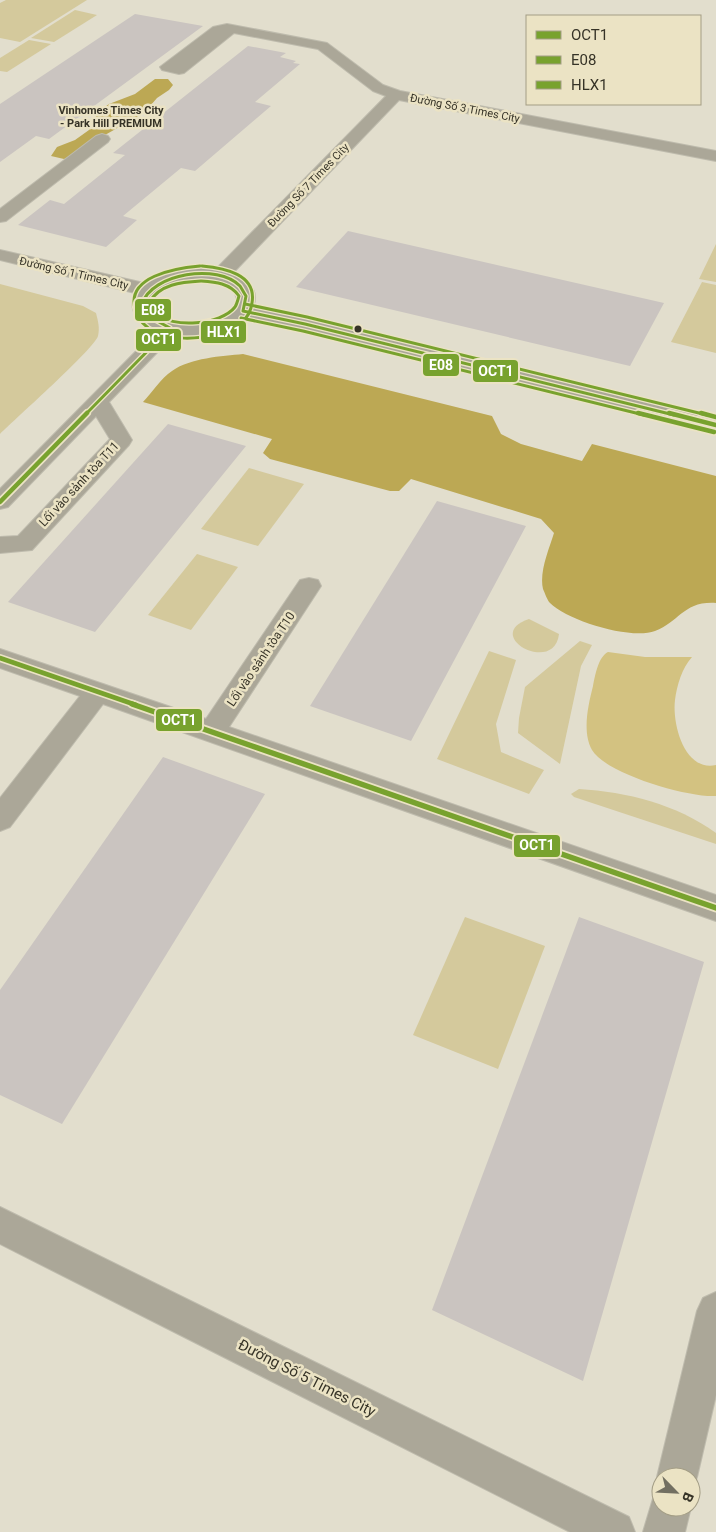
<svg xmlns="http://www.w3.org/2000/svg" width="716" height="1532" font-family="Roboto,sans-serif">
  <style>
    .green { fill: #d4c99c }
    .forest { fill: #d3c281 }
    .water { fill: #bca854 }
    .building { fill: #cac4c0 }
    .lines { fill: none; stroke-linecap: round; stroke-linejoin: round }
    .minor-casing { stroke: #bebbad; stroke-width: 2 }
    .minor { fill: #aba798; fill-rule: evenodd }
    .bus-1-far2-casing { stroke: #ebe3c4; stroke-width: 5.5 }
    .bus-1-far1-casing { stroke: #ebe3c4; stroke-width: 8 }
    .bus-1-casing { stroke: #ebe3c4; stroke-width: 9 }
    .bus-2-far1-casing { stroke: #ebe3c4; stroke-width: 5.5 }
    .bus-2-casing { stroke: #ebe3c4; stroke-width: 8 }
    .bus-3-far1-casing { stroke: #ebe3c4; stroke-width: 5.5 }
    .bus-3-casing { stroke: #ebe3c4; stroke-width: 8 }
    .bus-1-far2 { stroke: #78a22e; stroke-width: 3 }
    .bus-1-far1 { stroke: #78a22e; stroke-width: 4.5 }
    .bus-1 { stroke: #78a22e; stroke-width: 5.5 }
    .bus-2-far1 { stroke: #78a22e; stroke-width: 3 }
    .bus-2 { stroke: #78a22e; stroke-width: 4.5 }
    .bus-3-far1 { stroke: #78a22e; stroke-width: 3 }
    .bus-3 { stroke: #78a22e; stroke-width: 4.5 }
    .bus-dot { fill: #363327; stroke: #ebe3c4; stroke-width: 2 }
    .labels { text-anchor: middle; stroke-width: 5; stroke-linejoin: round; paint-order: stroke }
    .far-street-label { font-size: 11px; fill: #363327; stroke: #ebe3c4 }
    .far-neighbourhood-label { font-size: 11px; font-weight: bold; fill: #363327; stroke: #ebe3c4 }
    .street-label { font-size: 12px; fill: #363327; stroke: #ebe3c4 }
    .near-street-label { font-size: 15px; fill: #363327; stroke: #ebe3c4 }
    .line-badge { stroke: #ebe3c4; stroke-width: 2 }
    .badge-label { font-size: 14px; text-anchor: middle; font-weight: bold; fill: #fff }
  </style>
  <rect width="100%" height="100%" fill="#e2decd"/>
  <g class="green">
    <polygon points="6,0 87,0 20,42 0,38 0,3"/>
    <polygon points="75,10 97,15 54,42 31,38"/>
    <polygon points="29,40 51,44 7,72 0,71 0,58"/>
    <polygon points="716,244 716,282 699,279"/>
    <polygon points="702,282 716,285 716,353 671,342"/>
    <path d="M0,284L83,306L96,313C98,321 100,328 98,336C94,349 16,418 0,434Z"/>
    <polygon points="249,468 304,484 258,546 201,529"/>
    <polygon points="197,554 238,567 191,630 148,615"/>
    <path d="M529,619L559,634C554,676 481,635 529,619Z"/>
    <polygon points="580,641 592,645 581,666 560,764 518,733 519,718 525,687"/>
    <polygon points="489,651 516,660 496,724 501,752 544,770 529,794 437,759"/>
    <path d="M579,789C627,792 676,804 716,833V844L574,797L571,794Z"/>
    <polygon points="465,917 545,946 498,1069 413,1035"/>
  </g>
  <path class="forest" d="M608,652L645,657H692C682,668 677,685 675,700C672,723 684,772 716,765V796C689,798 606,774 592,750C582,732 588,706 593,686C595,676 598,657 608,652Z"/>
  <g class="water">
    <polygon points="155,79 168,79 173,85 169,90 157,98 144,113 89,144 80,154 64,159 51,156 57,147 75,140 89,130 98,112 109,104 135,94"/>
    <path d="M243,354L492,416L501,434L521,444L582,461L592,444L716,476V603C683,601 680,622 655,631C631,640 568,621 550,603C547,600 545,593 543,589C539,572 549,549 554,533L541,519L411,479L399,491H390L270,459L263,453L272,439L143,402C152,393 161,378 172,371C190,358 222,356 243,354Z"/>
  </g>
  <g class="building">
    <polygon points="135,14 203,26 49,139 36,136 0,162 0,104"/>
    <polygon points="248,46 286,53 280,57 296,61 293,63 300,64 255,102 271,106 195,171 181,168 123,216 137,220 106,247 18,225 50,200 64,204 125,155 113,153"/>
    <polygon points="348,231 664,303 630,366 296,287"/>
    <polygon points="168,424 246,446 95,632 8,602"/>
    <polygon points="437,501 526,526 411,741 310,706"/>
    <polygon points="163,757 265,794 62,1124 0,1095 0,990"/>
    <polygon points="579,917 704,962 583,1381 432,1310"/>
  </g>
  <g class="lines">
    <defs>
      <g id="minor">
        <path d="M227,24L327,43L383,85L400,91L716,151V161L399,100L233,273C248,279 260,291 253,307L305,318L716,419V431L305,330L246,317C230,335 197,337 174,335L109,402L132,440L129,445L32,550L0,553V537L18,536L110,439L96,416L8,507L0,509V489L156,331C139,326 127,309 135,293L0,260V250L144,283C165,271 192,266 216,269L386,96L373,91L318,49L234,33L184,73L179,74L162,70L160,67L213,27ZM201,278L220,281L234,289L237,300C230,325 186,330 165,321C159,319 154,315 152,309C145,285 185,280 201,278Z"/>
        <polygon points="102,134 108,136 110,139 108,142 6,221 0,222 0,209 96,136"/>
        <polygon points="309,578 318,580 321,586 229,727 716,895 716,921 103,704 10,827 0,831 0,798 80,696 0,668 0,649 206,719 300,580"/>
        <polygon points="0,1207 629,1517 635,1532 570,1532 0,1244"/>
        <polygon points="716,1292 716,1395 697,1477 691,1492 691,1477 661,1477 661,1488 657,1477 697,1311 703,1298"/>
        <polygon points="661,1490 661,1507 691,1507 685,1532 643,1532 655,1492"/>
      </g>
    </defs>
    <use href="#minor" class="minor-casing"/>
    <use href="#minor" class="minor"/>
    <defs>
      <path id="bus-1-far2" d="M85,415L170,328L148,316L142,304C152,273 218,263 240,286C242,289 244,293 246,296L243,311L305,324L674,415"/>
      <g id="bus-1-far1">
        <polyline points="669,413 716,425"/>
        <polyline points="0,502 87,413"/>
        <polyline points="0,658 136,705"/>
      </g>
      <polyline id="bus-1" points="132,704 716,908"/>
      <g id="bus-2-far1">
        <path d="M201,281C215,282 230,283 239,296C238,299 237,304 235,307C221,325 172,329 155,313C153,311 151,306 149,303C159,284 182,282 201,281Z"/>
        <polyline points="241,318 303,331 644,415"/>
      </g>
      <polyline id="bus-2" points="638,413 714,432"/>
      <g id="bus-3-far1">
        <path d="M200,266C177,268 123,276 136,312C149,348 216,342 241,323C247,318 251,311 252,303C257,274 224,268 202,266"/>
        <polyline points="245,304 307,317 707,415"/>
      </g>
      <polyline id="bus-3" points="701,413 716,417"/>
    </defs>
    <use href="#bus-1-far2" class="bus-1-far2-casing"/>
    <use href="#bus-1-far1" class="bus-1-far1-casing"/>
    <use href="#bus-1" class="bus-1-casing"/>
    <use href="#bus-2-far1" class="bus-2-far1-casing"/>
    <use href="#bus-2" class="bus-2-casing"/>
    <use href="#bus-3-far1" class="bus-3-far1-casing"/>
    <use href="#bus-3" class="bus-3-casing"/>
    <use href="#bus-1-far2" class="bus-1-far2"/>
    <use href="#bus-1-far1" class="bus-1-far1"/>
    <use href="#bus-1" class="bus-1"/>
    <use href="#bus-2-far1" class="bus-2-far1"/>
    <use href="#bus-2" class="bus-2"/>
    <use href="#bus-3-far1" class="bus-3-far1"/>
    <use href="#bus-3" class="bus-3"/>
  </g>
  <circle class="bus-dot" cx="358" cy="329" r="4.5"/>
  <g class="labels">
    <g class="far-street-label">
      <text transform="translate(465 108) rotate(11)" y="4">Đường Số 3 Times City</text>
      <text transform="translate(308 185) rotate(-46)" y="4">Đường Số 7 Times City</text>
      <text transform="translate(74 273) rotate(13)" y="4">Đường Số 1 Times City</text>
    </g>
    <g class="far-neighbourhood-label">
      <text x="111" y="114">Vinhomes Times City<tspan x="111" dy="13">- Park Hill PREMIUM</tspan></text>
    </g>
    <g class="street-label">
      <text transform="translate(79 484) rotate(-47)" y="4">Lối vào sảnh tòa T11</text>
      <text transform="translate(261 659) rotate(-56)" y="4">Lối vào sảnh tòa T10</text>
    </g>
    <g class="near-street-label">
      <text transform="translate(307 1378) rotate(27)" y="5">Đường Số 5 Times City</text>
    </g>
  </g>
  <g class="line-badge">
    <rect x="134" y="298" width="38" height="24" rx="5" fill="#78a22e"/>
    <rect x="200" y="320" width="47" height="24" rx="5" fill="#78a22e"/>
    <rect x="135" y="328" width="47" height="24" rx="5" fill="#78a22e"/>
    <rect x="422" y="353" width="38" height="24" rx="5" fill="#78a22e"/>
    <rect x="472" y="359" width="47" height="24" rx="5" fill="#78a22e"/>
    <rect x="155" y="708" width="48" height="24" rx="5" fill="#78a22e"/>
    <rect x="513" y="834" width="48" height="24" rx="5" fill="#78a22e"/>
  </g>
  <g class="badge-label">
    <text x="153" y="315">E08</text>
    <text x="224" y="337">HLX1</text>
    <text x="159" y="344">OCT1</text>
    <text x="441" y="370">E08</text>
    <text x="496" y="376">OCT1</text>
    <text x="179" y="725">OCT1</text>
    <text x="537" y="850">OCT1</text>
  </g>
  <rect x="526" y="15" width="175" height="90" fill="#ebe3c4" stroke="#a39d85"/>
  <rect x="536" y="31" width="25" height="8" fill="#78a22e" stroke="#a39d85"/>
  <text x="571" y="40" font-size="15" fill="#363327">OCT1</text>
  <rect x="536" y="56" width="25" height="8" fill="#78a22e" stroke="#a39d85"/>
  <text x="571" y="65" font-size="15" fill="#363327">E08</text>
  <rect x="536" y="81" width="25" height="8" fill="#78a22e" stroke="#a39d85"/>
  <text x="571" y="90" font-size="15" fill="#363327">HLX1</text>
  <g transform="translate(676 1492) rotate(114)"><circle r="24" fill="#ebe3c4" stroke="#a39d85"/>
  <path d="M0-4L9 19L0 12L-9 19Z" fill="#726f61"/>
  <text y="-8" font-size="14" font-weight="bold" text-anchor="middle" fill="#363327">B</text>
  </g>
</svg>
